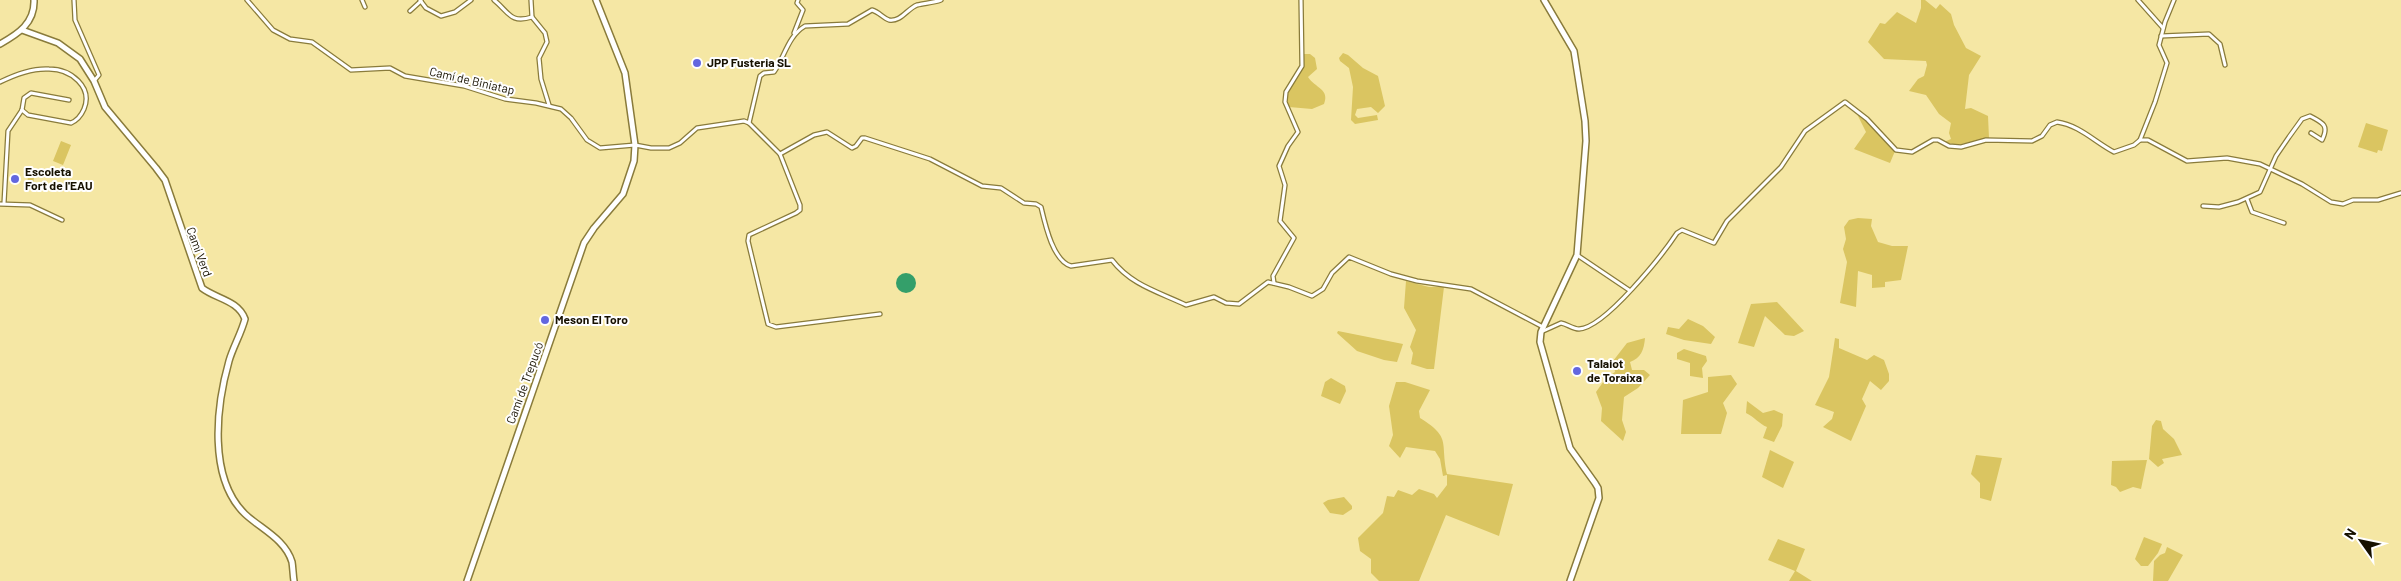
<svg xmlns="http://www.w3.org/2000/svg" width="2401" height="581" font-family="Barlow,sans-serif">
  <style>
    .green { fill: #dac561 }
    .water { fill: #349f6a }
    .lines { fill: none; stroke-linecap: round; stroke-linejoin: round }
    .street-casing { stroke: #897b3b; stroke-width: 5.5 }
    .secondary-casing { stroke: #897b3b; stroke-width: 8 }
    .street { stroke: #fff; stroke-width: 3 }
    .secondary { stroke: #fff; stroke-width: 5 }
    .poi-dot { fill: #6367df; stroke: #fff; stroke-width: 2 }
    .labels { text-anchor: middle; stroke-width: 4; stroke-linejoin: round; paint-order: stroke }
    .poi-label { font-size: 12px; font-weight: bold; fill: #171100; stroke: #fff; text-anchor: start }
    .street-label { font-size: 12px; fill: #171100; stroke: #fff }
  </style>
  <rect width="100%" height="100%" fill="#f5e7a4"/>
  <g class="green">
    <polygon points="1921,0 1925,0 1936,9 1940,4 1951,14 1954,25 1966,48 1981,56 1969,75 1965,109 1971,108 1988,116 1989,138 1957,145 1944,142 1951,139 1949,133 1951,123 1939,114 1926,95 1909,91 1918,79 1924,76 1927,65 1926,61 1884,59 1868,42 1880,23 1885,24 1897,12 1916,23 1921,8"/>
    <polygon points="1343,53 1348,55 1363,68 1378,76 1385,106 1378,113 1371,107 1357,109 1355,115 1358,118 1377,115 1378,120 1355,124 1351,120 1353,87 1349,68 1340,61 1339,58"/>
    <path d="M1304,54H1310L1315,58L1317,69L1308,77C1315,88 1330,89 1324,104L1312,109L1289,107C1283,88 1298,83 1303,67C1304,63 1304,58 1304,54Z"/>
    <polygon points="1855,110 1895,151 1890,163 1854,149 1866,132"/>
    <polygon points="2366,123 2388,130 2382,151 2378,150 2377,153 2358,147"/>
    <polygon points="61,141 71,145 63,165 53,161"/>
    <polygon points="29,169 35,170 33,185 27,185"/>
    <polygon points="1858,218 1872,219 1871,226 1878,242 1892,246 1908,246 1901,280 1885,282 1885,287 1872,288 1872,275 1858,271 1856,307 1840,303 1847,262 1843,249 1846,239 1844,227 1849,220"/>
    <polygon points="1406,281 1429,287 1444,287 1434,369 1427,369 1411,364 1413,353 1410,347 1416,330 1404,308"/>
    <polygon points="1777,302 1804,331 1794,336 1785,335 1765,316 1754,347 1738,343 1751,304"/>
    <polygon points="1688,319 1703,326 1715,337 1711,344 1684,340 1666,334 1668,327 1679,329"/>
    <polygon points="1338,331 1403,344 1397,362 1384,360 1357,351 1337,333"/>
    <path d="M1645,338C1644,350 1641,358 1630,362L1632,370H1644L1650,375L1638,388L1624,397L1622,420L1626,432L1623,441L1601,421L1602,408L1596,392L1606,378L1615,372L1613,361L1627,343Z"/>
    <polygon points="1835,338 1839,339 1839,348 1867,360 1874,355 1884,360 1889,374 1889,381 1881,390 1870,381 1862,399 1866,406 1851,441 1823,427 1832,419 1834,412 1815,405 1829,377"/>
    <polygon points="1684,349 1706,356 1707,361 1702,368 1703,378 1690,376 1690,363 1677,359 1677,353"/>
    <polygon points="1731,375 1737,384 1723,403 1727,413 1721,434 1681,434 1683,400 1708,392 1708,377"/>
    <polygon points="1331,378 1345,386 1346,391 1340,404 1321,396 1325,382"/>
    <path d="M1396,382H1405L1430,390L1419,411L1420,418C1452,438 1440,442 1447,474L1513,484L1499,536L1446,515L1419,581H1379L1371,573V559L1360,551L1358,538L1383,513L1387,496L1394,497L1398,490L1412,495L1419,489L1434,494L1437,498L1447,485V475L1443,476L1440,459L1435,451L1406,447L1400,458L1389,446L1393,435L1389,406Z"/>
    <path d="M1747,401L1763,413L1774,410L1783,414L1782,426L1774,442L1763,438L1767,427C1759,424 1755,417 1746,413Z"/>
    <polygon points="2156,420 2161,421 2163,429 2174,439 2182,455 2162,459 2164,463 2158,467 2149,459 2152,426"/>
    <polygon points="1770,450 1794,462 1783,488 1762,477"/>
    <polygon points="1976,455 2002,458 1991,501 1980,498 1980,483 1971,474"/>
    <polygon points="2147,460 2141,489 2133,487 2120,492 2116,487 2111,485 2112,461"/>
    <polygon points="1344,497 1352,506 1352,509 1343,515 1330,513 1323,503 1328,500"/>
    <polygon points="2144,537 2162,544 2158,553 2148,566 2141,566 2135,559"/>
    <polygon points="1778,539 1805,549 1796,571 1812,581 1789,581 1795,571 1768,560"/>
    <polygon points="2167,547 2183,555 2168,581 2153,581 2154,561 2160,555 2165,553"/>
  </g>
  <circle class="water" cx="906" cy="283" r="10"/>
  <g class="lines">
    <defs>
      <g id="street">
        <polyline points="74,0 75,20 99,75 94,81"/>
        <polyline points="247,0 273,30 290,39 312,42 351,70 390,68 405,76 464,86 505,99 536,103 561,109 571,118 587,140 600,148 635,145 651,148 669,148 680,143 697,128 744,121 749,123 780,154 800,205 800,210 796,213 749,235 748,241 768,324 776,327 880,314"/>
        <polyline points="362,0 365,7"/>
        <polyline points="420,0 426,8 441,16 455,12 471,0"/>
        <path d="M494,0C509,12 510,24 532,17L545,33L547,42L539,58L541,79L549,105"/>
        <polyline points="531,0 532,17"/>
        <polyline points="2138,0 2163,28"/>
        <polyline points="410,11 421,1"/>
        <polyline points="794,33 803,10 797,3 798,0"/>
        <polyline points="2161,36 2209,34 2220,44 2225,65"/>
        <path d="M0,82C14,75 33,68 49,69C71,69 93,87 84,109C81,116 78,120 71,123L28,115L22,110"/>
        <polyline points="22,110 24,98 31,93 69,100"/>
        <path d="M749,123L760,76L764,73L774,72C785,56 788,36 805,26L848,24L872,10C879,12 883,18 889,20C901,22 907,9 917,5C924,3 933,3 941,0"/>
        <polyline points="2140,140 2155,102 2167,63 2159,45 2165,22 2174,0"/>
        <path d="M780,154L814,135L827,132L852,148L856,146L862,138H865L930,159L982,186L1001,188L1024,203L1036,204L1041,207C1045,224 1053,261 1071,266L1112,260C1131,285 1159,292 1186,305L1214,297L1226,303L1239,304L1268,282L1289,287L1312,296L1323,289L1332,273L1349,257L1391,274L1417,281L1471,289L1543,327"/>
        <polyline points="2247,199 2252,212 2284,223"/>
        <polyline points="4,203 8,131 22,110"/>
        <polyline points="0,204 30,205 62,220"/>
        <path d="M2203,206L2219,207L2238,202L2260,192L2276,156L2289,137L2302,119L2310,116C2324,123 2329,126 2322,140L2311,133"/>
        <polyline points="1577,255 1629,290"/>
        <polyline points="1274,283 1273,276 1294,238 1280,221 1285,185 1279,166 1288,146 1298,132 1285,102 1286,92 1302,66 1301,0"/>
        <path d="M1541,332L1561,323C1567,324 1573,329 1579,329C1605,328 1663,254 1677,233L1682,230L1714,243L1727,221L1781,167L1805,131L1845,102L1867,119L1896,150L1912,152L1933,140H1938L1949,146L1961,147L1986,140L2032,141L2042,136L2050,125L2057,122C2079,125 2095,142 2114,152L2134,145L2140,140H2148L2187,161L2227,158L2260,164L2302,184L2331,202L2343,204L2353,200H2378L2401,193"/>
      </g>
      <g id="secondary">
        <polyline points="1544,0 1574,51 1585,121 1586,141 1577,255 1541,332 1540,342 1570,448 1595,483 1598,488 1599,498 1570,581"/>
        <path d="M22,30L58,43L80,59L94,81L105,107L156,168L165,180L202,288C216,299 238,300 245,319C241,334 233,347 229,361C216,407 208,478 245,514C261,529 285,539 292,562C293,568 293,575 294,581"/>
        <path d="M0,44C18,34 35,23 34,0"/>
        <polyline points="467,581 584,243 594,228 623,194 634,161 635,145 625,73 596,0"/>
      </g>
    </defs>
    <use href="#street" class="street-casing"/>
    <use href="#secondary" class="secondary-casing"/>
    <use href="#street" class="street"/>
    <use href="#secondary" class="secondary"/>
  </g>
  <g class="poi-dot">
    <circle cx="697" cy="63" r="5"/>
    <circle cx="15" cy="179" r="5"/>
    <circle cx="545" cy="320" r="5"/>
    <circle cx="1577" cy="371" r="5"/>
  </g>
  <g class="labels">
    <g class="poi-label">
      <text x="707" y="67">JPP Fusteria SL</text>
      <text x="25" y="176">Escoleta<tspan x="25" dy="14">Fort de l'EAU</tspan></text>
      <text x="555" y="324">Meson El Toro</text>
      <text x="1587" y="368">Talaiot<tspan x="1587" dy="14">de Toraixa</tspan></text>
    </g>
    <g class="street-label">
      <text transform="translate(472 81) rotate(13)" y="4">Camí de Biniatap</text>
      <text transform="translate(199 252) rotate(70)" y="4">Camí Verd</text>
      <text transform="translate(525 383) rotate(-70)" y="4">Camí de Trepucó</text>
    </g>
  </g>
  <g transform="translate(2361 541) rotate(303)" stroke="#ffffff" stroke-width="4" paint-order="stroke">
  <path d="M0-4L9 19L0 12L-9 19Z" fill="#171100"/>
  <text y="-8" font-size="14" font-weight="bold" text-anchor="middle" fill="#171100">N</text>
  </g>
</svg>
